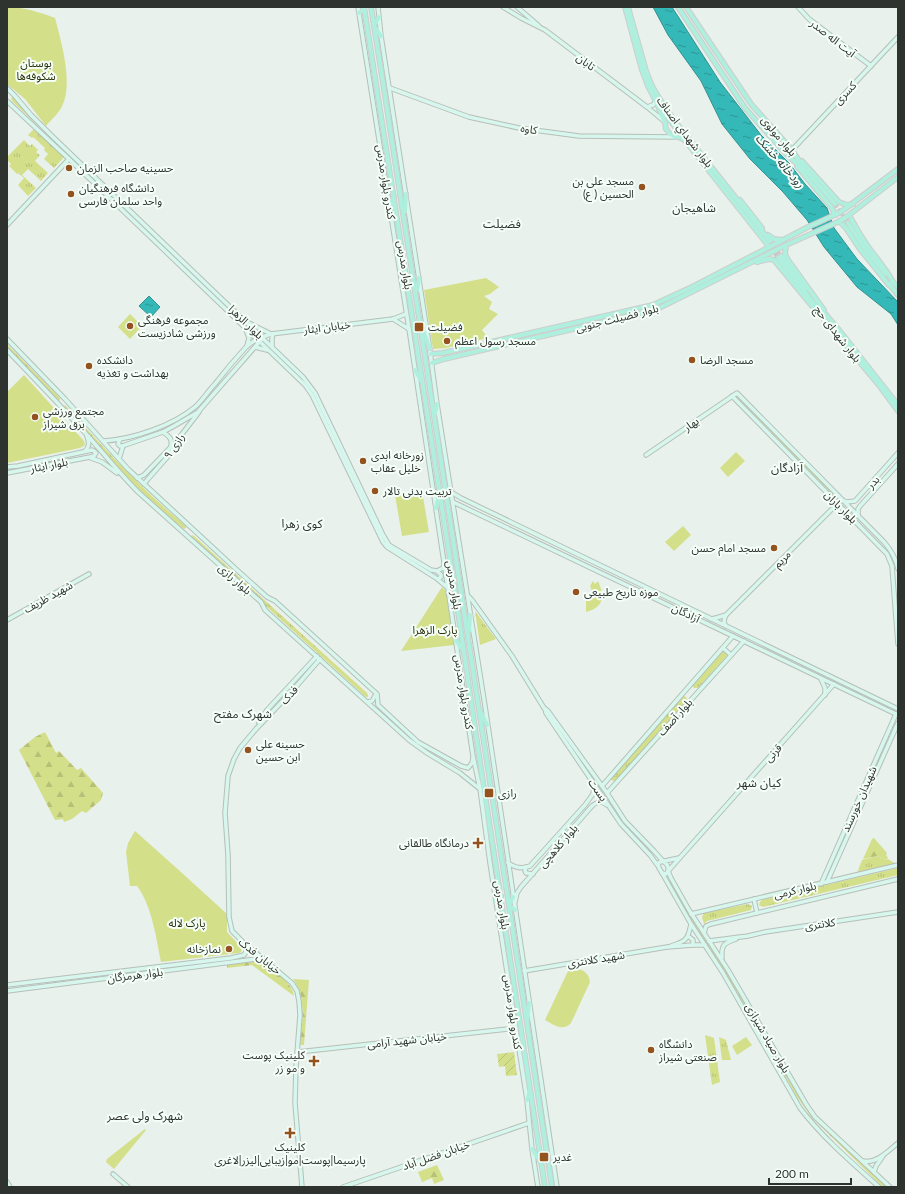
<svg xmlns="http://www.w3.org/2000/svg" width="905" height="1194" font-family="Lato,'Noto Sans Arabic',sans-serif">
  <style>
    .grass { fill: url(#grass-tufts) }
    .forest { fill: url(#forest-firs) }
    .park { fill: #d4df8a }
    .garden { fill: url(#garden-furrows) }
    .water { fill: url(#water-ripples); stroke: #33918f }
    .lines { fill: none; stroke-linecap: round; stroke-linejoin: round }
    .primary-tunnel { stroke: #c3cbc6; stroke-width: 4; stroke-dasharray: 4 2; stroke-linecap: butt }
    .secondary-casing { stroke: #b6bfb8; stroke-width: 5.5 }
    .primary-casing { stroke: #cdcecd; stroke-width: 6 }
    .secondary { stroke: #d7f7ee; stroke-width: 3.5 }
    .primary { stroke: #afefde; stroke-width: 4 }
    .primary-bridge-casing { stroke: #cdcecd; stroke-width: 6; stroke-linecap: butt }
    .primary-bridge { stroke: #afefde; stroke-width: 4 }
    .poi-dot { fill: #93521e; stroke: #f5fff8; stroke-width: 1.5 }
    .labels { text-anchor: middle; stroke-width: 4; stroke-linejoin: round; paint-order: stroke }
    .street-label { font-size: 11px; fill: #2f3330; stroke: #f5fff8 }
    .park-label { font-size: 11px; fill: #2a2e09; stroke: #f5fff8 }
    .poi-label { font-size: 11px; fill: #2f3330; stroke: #f5fff8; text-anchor: start }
    .water-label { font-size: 12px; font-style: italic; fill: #1f3535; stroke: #f5fff8 }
    .neighbourhood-label { font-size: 12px; fill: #2f3330; stroke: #f5fff8 }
  </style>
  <defs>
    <pattern id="grass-tufts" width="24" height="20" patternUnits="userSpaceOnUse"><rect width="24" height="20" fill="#d4df8a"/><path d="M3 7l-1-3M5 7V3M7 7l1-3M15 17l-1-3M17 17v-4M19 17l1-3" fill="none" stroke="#b6c077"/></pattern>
    <pattern id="forest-firs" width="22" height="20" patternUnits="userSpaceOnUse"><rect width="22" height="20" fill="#d4df8a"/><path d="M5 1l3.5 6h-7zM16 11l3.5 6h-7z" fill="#b6c077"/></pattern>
    <pattern id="garden-furrows" width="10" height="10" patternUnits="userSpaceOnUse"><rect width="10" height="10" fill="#d4df8a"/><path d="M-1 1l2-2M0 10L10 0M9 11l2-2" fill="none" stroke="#b6c077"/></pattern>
    <pattern id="water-ripples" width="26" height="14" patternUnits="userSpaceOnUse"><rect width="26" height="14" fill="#35b9b8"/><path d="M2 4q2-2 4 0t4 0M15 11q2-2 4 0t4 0" fill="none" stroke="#2d9796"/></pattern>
  </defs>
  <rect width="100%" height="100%" fill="#e8f1eb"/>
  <g class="grass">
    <polygon points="14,97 16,99 26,113 107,191 12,101 11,98"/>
    <polygon points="34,129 65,156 54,168 44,159 48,154 44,150 45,148 33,137 32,138 28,135"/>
    <polygon points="24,140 30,146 32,144 38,150 36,152 40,155 35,161 48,173 41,181 28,169 22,175 36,188 28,196 18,185 24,178 18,173 17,174 9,166 11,164 7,160 7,157"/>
    <polygon points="7,344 60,398 60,400 59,401 57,400 7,348"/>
    <polygon points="736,397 737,397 834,494 833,495"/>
    <path d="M65,405L66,406C105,449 141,489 186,526V528L184,529L163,512L125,476L64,408Z"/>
    <polygon points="192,535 194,536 367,693 368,695 368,697 366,697 356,688 190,537"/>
    <path d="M593,581L595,584L598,581C605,597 604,607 586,612V600C591,596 593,591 590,586Z"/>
    <polygon points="475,611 496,639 480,645"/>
    <polygon points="724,650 727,653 727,656 698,688 694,688 692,685 721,652"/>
    <polygon points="684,696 687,698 685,703 615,781 611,780 610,779 681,697"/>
    <polygon points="877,856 886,860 888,859 896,864 857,873 862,860"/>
    <polygon points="898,868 898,875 763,907 759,905 760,902 762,900"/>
    <polygon points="668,879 715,953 777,1057 776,1058 720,964 677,898 666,880"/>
    <polygon points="748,904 752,906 751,910 707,921 704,924 702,917 704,913"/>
    <polygon points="705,1035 714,1038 720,1082 712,1085"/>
    <polygon points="719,1037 726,1040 731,1060 722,1060"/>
    <polygon points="779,1065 783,1068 805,1106 814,1117 886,1187 883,1187 812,1118 797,1097"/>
  </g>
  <g class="forest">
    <polygon points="45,732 56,753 59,751 77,770 81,768 103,793 101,800 86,813 82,811 72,819 64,822 63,819 55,820 19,750 35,737"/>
    <polygon points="874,838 887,853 886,855 888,858 886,860 877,856 863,859 872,839"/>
    <path d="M258,961L261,962C272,970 293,982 294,996L252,965L227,968V965Z"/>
    <path d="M293,979L309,980L304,1045H300C302,1023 307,998 293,979Z"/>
    <polygon points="437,1165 444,1180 434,1184 432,1178 422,1182 418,1172"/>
  </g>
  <g class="park">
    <path d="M7,7C24,7 39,12 55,18C61,41 73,82 63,104C60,112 52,119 46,126L25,99L7,84Z"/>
    <polygon points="486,278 499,287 490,294 484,296 492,302 489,309 498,314 482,330 488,338 446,348 433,349 424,290"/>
    <polygon points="130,314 142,326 130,339 118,327"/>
    <polygon points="24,375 84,441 85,445 80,448 7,463 7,392"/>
    <polygon points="736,452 745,461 728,477 720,468"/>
    <polygon points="422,491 429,532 402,536 395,495"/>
    <polygon points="683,526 691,535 674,551 665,542"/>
    <polygon points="442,587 447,592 454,645 401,651"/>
    <path d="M135,831L182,873L227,914V932L242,948L241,952L239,953L161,962C156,937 152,906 137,886H130L126,852L128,843Z"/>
    <path d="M577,969C585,970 589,974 590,982L571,1023C563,1032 554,1025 545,1020L568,971Z"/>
    <polygon points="746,1037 752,1045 737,1055 732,1046"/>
    <polygon points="145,1129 146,1130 114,1169 106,1162 107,1159"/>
  </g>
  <polygon class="garden" points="514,1052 517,1075 506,1076 505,1066 499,1067 497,1054"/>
  <g class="water">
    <polygon points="653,7 672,7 720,82 761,135 789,163 805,184 827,208 834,228 857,259 898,302 898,325 891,314 857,287 824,247 807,220 783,192 750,159 722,124 701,81 668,35"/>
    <polygon points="149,296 160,307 151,317 139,306"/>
  </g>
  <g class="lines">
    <g class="primary-tunnel">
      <polyline points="835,204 848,223"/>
      <polyline points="770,241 781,256"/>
      <polyline points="771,249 778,258"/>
    </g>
    <defs>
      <g id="secondary">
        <polyline points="358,7 409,329 473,756 480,789 490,863 527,1100 532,1149 538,1187"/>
        <polyline points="378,7 381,36 429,344"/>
        <polyline points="503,7 521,18 545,30 647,107 665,122"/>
        <polyline points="517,7 539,26"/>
        <polyline points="798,7 809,19 871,66"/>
        <polyline points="7,88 15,96 31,115 53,137 303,377 315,393 383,535 389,545 431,570 437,571 443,568 444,565"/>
        <polyline points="390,88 469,117 519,128 579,136 674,137"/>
        <polyline points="7,101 69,159 305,385 312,395 383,542 387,547 436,578 448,588"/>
        <polyline points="647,107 653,105 656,101"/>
        <polyline points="792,150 898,37"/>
        <polyline points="7,225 69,159"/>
        <polyline points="393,319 409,329"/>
        <polyline points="249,323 271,334"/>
        <polyline points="246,330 249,338 247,346"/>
        <polyline points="7,339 65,399 128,469 237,570 267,597 275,601 377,694 378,705 418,742 461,766 468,768 472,763 473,758"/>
        <polyline points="272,346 272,338 273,334"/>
        <polyline points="255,347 267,350"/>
        <path d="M7,350C34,378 61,406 87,435C104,454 120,474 138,492L261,602L265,610L409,740L427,753L460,773L480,789"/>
        <polyline points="430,352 437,404 485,706 557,1187"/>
        <polyline points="732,396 887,554 892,566 898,644"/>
        <polyline points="120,439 118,444 120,446 123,446"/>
        <path d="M104,441C133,439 172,426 195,407C202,401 208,391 215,384C225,371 236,358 247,346L257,339L271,334L393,319L406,314"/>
        <path d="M85,451C90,446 89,443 87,436"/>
        <path d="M646,455L737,393L884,542C892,551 896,558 898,569"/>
        <polyline points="91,458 102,462 117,473"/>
        <polyline points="119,459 123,446 125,445 163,432 174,426 198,412 261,340"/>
        <polyline points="7,467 18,466 92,450 94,451 96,453 94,456 90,457 7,473"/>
        <path d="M137,478L144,475L170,448C174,440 169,436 163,432"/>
        <polyline points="144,484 148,479 170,454 179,438 199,412"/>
        <polyline points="451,492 461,498 898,709"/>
        <polyline points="844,501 847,502 855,501 898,453"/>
        <polyline points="453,502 898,715"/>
        <polyline points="858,516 858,509 860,506 898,464"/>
        <polyline points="437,571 441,575 441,577 438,579"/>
        <polyline points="468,596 472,600 512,656 544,708 548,711 607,793 625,821 654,851 663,861"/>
        <path d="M726,615C724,619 723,623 726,626"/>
        <polyline points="711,619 716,618 726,615 838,503"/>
        <polyline points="7,620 89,574"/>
        <polyline points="723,648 731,655"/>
        <polyline points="821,679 825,688 825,695"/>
        <polyline points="368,702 372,701 376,694"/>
        <polyline points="545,709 546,713 621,824 650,855 658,866"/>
        <polyline points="259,723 267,710 317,656"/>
        <polyline points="602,786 733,636"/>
        <polyline points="607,793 744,641"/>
        <path d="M664,862C667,864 669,867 668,871L666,874L662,873L659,868L658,863L660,862L679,858"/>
        <path d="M508,863C516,868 521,869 530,866L585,805L593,794L594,785"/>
        <polyline points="526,867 525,871 526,873 533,874"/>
        <polyline points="669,870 834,684"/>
        <polyline points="668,871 671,878 689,910 728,970 806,1104 815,1117 890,1187"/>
        <path d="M662,873L691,924L723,973L800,1108C822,1137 851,1162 879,1187"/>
        <polyline points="827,882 898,723"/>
        <polyline points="821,884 896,714"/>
        <polyline points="754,899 757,913"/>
        <path d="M515,902L517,893L521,887L592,806C598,801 601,801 607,805"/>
        <polyline points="691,914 898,865"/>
        <polyline points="704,933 706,926 711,924 898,879"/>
        <polyline points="688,936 693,940 693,945"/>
        <polyline points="709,941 748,936 765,932 898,912"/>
        <path d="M671,946C686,941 688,940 691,924"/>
        <path d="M722,958C721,945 724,943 736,939"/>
        <polyline points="524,971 667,947 693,945 705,945"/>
        <polyline points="7,985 231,958 244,955 249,947"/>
        <polyline points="7,991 263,958"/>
        <polyline points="298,1052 516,1028"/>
        <path d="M863,1161C876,1164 888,1151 898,1143"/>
        <polyline points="874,1172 876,1166 883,1156"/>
        <polyline points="113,1174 128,1187"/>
        <polyline points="7,1182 10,1187"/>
        <polyline points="302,1187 295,1103 296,1067 300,1015 299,1001 297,991 292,983 243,942 232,931 229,917 228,855 225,813 228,776 234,759 240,748 256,729 294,689 320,659"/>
        <polyline points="343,1187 529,1123"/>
      </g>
      <g id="primary">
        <polyline points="364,7 456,598 481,769 545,1187"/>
        <polyline points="371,7 384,89 552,1187"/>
        <polyline points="625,7 642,70 648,86 656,101 665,123 666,129 670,134 683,139 687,143 767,244"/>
        <polyline points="628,7 646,71 652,86 659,98 674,120 770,241"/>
        <polyline points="678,7 745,108 787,155 807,172 835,204"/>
        <polyline points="686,7 751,104 792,150 803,167"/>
        <polyline points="359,13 364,9"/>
        <polyline points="374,25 379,17"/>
        <polyline points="375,28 381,36"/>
        <polyline points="662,107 666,115 678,131 677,136 674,137"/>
        <polyline points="802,161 839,202 847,205 853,204"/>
        <polyline points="797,166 832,208 835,215"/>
        <polyline points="740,200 762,228"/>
        <polyline points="390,207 394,197"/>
        <polyline points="845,209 898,169"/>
        <polyline points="405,211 406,194"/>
        <polyline points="839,221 846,228 860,249 889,285"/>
        <polyline points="848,223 865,249 886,274"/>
        <polyline points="768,235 774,239 783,240"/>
        <polyline points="786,245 785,254 788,260 824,310"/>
        <polyline points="781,256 806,289"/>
        <polyline points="778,258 819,310 823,318 878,384 898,411"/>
        <polyline points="757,262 769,259 774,260 817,312"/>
        <polyline points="892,281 898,287"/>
        <path d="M893,282C886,269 877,259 869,248C861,237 855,226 849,215L898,177"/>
        <polyline points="889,284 898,295"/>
        <polyline points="417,290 419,278"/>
        <polyline points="821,309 839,330 898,405"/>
        <polyline points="423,331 430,349"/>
        <polyline points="431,354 443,353 653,305 692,287 808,227 837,214"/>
        <polyline points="432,363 444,359 655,310 786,245 840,221"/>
        <polyline points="415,370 421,380"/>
        <polyline points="435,413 437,404"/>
        <polyline points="436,508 439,496"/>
        <polyline points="469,631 470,615"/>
        <polyline points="456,640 463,650"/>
        <polyline points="480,711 487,725"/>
        <polyline points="496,901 501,896"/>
        <polyline points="509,905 513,897"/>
        <polyline points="509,906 515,910"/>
        <polyline points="527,1019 529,1003"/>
        <polyline points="527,1100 530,1092"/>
        <polyline points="532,1149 541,1162"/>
      </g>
    </defs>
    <use href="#secondary" class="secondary-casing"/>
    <use href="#primary" class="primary-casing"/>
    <use href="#secondary" class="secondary"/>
    <use href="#primary" class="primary"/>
    <defs>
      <g id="primary-bridge">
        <polyline points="837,214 845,209"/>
        <polyline points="840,221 849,215"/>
      </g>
    </defs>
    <use href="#primary-bridge" class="primary-bridge-casing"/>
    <use href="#primary-bridge" class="primary-bridge"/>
  </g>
  <g class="poi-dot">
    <circle cx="69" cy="168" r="4"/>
    <circle cx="642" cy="187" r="4"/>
    <circle cx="71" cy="194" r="4"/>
    <circle cx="130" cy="326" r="4"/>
    <rect x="414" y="322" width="10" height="10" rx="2"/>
    <circle cx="447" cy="341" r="4"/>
    <circle cx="692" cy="360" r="4"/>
    <circle cx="89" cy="366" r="4"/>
    <circle cx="35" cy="417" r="4"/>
    <circle cx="363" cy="461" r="4"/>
    <circle cx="375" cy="491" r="4"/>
    <circle cx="774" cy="548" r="4"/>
    <circle cx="576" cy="592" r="4"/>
    <circle cx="248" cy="750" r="4"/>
    <rect x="484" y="788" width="10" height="10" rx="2"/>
    <path d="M476 837h4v4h4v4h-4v4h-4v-4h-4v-4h4z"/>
    <circle cx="229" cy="949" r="4"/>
    <circle cx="651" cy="1050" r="4"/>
    <path d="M312 1055h4v4h4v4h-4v4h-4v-4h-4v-4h4z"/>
    <path d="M288 1127h4v4h4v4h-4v4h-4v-4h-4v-4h4z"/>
    <rect x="539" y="1152" width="10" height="10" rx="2"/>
  </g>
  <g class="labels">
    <g class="street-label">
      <text transform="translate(833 38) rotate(38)" y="4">آیت اله صدر</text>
      <text transform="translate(586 62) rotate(37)" y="4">تابان</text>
      <text transform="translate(845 93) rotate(-47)" y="4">کسری</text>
      <text transform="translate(529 129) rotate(9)" y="4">کاوه</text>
      <text transform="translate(685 132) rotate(53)" y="4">بلوار شهداي اصناف</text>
      <text transform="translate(779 136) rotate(50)" y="4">بلوار مولوی</text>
      <text transform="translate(386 182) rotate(81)" y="4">کندرو بلوار مدرس</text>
      <text transform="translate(405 265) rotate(81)" y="4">بلوار مدرس</text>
      <text transform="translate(617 318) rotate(-14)" y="4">بلوار فضیلت جنوبی</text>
      <text transform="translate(246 322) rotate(44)" y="4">بلوار الزهرا</text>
      <text transform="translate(327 327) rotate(-7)" y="4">خیابان ایثار</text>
      <text transform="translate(838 334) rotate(52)" y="4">بلوار شهدای حج</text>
      <text transform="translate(691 424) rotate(-34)" y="4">بهار</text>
      <text transform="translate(174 446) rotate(-56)" y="4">رازی ۹</text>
      <text transform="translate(49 465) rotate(-11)" y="4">بلوار ایثار</text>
      <text transform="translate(873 482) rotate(-47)" y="4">بدر</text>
      <text transform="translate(841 507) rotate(45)" y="4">بلوار باران</text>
      <text transform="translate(782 559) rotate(-45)" y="4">مریم</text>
      <text transform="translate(235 579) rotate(42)" y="4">بلوار رازی</text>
      <text transform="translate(454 585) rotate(81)" y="4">بلوار مدرس</text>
      <text transform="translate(48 597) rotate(-29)" y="4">شهید ظریف</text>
      <text transform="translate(686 613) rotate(26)" y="4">آزادگان</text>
      <text transform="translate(464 692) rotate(81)" y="4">کندرو بلوار مدرس</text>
      <text transform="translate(289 695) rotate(-48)" y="4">فدک</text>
      <text transform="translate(675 717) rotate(-48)" y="4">بلوار آصف</text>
      <text transform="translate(773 753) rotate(-48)" y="4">قرنی</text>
      <text transform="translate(598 790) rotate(55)" y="4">پست</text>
      <text transform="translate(859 799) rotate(-66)" y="4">شهیدان خورسند</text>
      <text transform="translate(558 846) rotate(-49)" y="4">بلوار کلاهچی</text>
      <text transform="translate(795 890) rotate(-13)" y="4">بلوار کرمی</text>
      <text transform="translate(502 905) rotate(81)" y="4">بلوار مدرس</text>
      <text transform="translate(820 924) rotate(-8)" y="4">کلانتری</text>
      <text transform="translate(260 956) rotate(39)" y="4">خیابان فدک</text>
      <text transform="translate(596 959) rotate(-9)" y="4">شهید کلانتری</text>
      <text transform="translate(135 975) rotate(-7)" y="4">بلوار هرمزگان</text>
      <text transform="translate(513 1012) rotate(82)" y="4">کندرو بلوار مدرس</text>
      <text transform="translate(768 1038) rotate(60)" y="4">بلوار صیاد شیرازی</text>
      <text transform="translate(407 1040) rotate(-6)" y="4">خیابان شهید آرامی</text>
      <text transform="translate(436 1155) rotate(-19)" y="4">خیابان فضل آباد</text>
    </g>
    <g class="park-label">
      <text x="36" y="67">بوستان<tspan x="36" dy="13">شکوفه‌ها</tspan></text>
      <text x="435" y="634">پارک الزهرا</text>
      <text x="187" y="927">پارک لاله</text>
    </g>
    <g class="poi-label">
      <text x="77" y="172">حسینیه صاحب الزمان</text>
      <text x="634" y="185" text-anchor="end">مسجد علی بن<tspan x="634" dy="13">الحسین ( ع)</tspan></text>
      <text x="79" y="192">دانشگاه فرهنگیان<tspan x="79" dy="13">واحد سلمان فارسی</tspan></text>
      <text x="138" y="324">مجموعه فرهنگی<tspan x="138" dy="13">ورزشی شادزیست</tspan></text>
      <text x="428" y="331">فضیلت</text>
      <text x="455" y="345">مسجد رسول اعظم</text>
      <text x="97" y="364">دانشکده<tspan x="97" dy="13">بهداشت و تغذیه</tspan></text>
      <text x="700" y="364">مسجد الرضا</text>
      <text x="43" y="415">مجتمع ورزشی<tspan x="43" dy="13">برق شیراز</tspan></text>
      <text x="371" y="459">زورخانه ابدی<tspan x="371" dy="13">خلیل عقاب</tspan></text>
      <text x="383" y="495">تربیت بدنی تالار</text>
      <text x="766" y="552" text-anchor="end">مسجد امام حسن</text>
      <text x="584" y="596">موزه تاریخ طبیعی</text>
      <text x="256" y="748">حسینه علی<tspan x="256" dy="13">ابن حسین</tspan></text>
      <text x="498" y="797">رازی</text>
      <text x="469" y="847" text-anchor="end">درمانگاه طالقانی</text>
      <text x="221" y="953" text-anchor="end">نمازخانه</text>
      <text x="659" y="1048">دانشگاه<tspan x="659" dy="13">صنعتی شیراز</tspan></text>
      <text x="305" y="1059" text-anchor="end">کلینیک پوست<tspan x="305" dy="13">و مو زر</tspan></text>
      <text x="290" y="1151" text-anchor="middle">کلینیک<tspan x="290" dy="13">پارسیما|پوست|مو|زیبایی|لیزر|لاغری</tspan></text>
      <text x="553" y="1161">غدیر</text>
    </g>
    <g class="water-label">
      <text transform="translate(780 161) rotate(49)" y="4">رودخانه خشک</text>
    </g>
    <g class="neighbourhood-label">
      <text x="694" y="212">شاهیجان</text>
      <text x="502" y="228">فضیلت</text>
      <text x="787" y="472">آزادگان</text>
      <text x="302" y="528">کوی زهرا</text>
      <text x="243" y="718">شهرک مفتح</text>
      <text x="759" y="787">کیان شهر</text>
      <text x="145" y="1120">شهرک ولی عصر</text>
    </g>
  </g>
  <rect width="905" height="1194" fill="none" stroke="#2f3330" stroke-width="16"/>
  <path d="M769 1178v6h82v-6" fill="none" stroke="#2f3330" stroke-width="2"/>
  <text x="775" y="1178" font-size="12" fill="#2f3330" stroke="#f5fff8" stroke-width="3" paint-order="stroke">200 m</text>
</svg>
